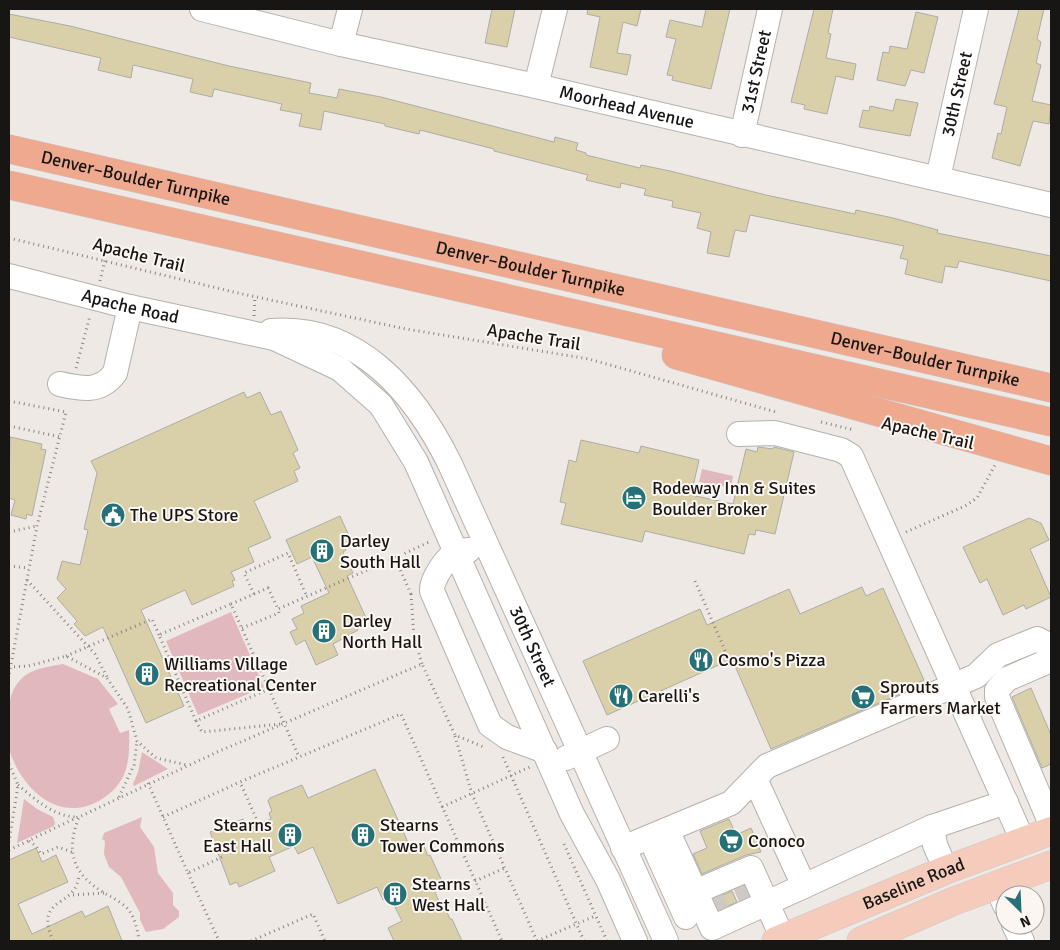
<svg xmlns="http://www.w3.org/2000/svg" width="1060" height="950" font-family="Signika,sans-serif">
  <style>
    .green { fill: #e1b9bc }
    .building { fill: #d9d0a9; stroke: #adaca6 }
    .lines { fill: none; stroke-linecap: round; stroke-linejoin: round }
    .minor-tunnel { stroke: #cec9c5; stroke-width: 24; stroke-dasharray: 24 12; stroke-linecap: butt }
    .minor-casing { stroke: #b6b1ac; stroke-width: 26 }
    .major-casing { stroke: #c8c7c7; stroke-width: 29 }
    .highway-casing { stroke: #c8c7c7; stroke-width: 29 }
    .path { stroke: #898582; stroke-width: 3; stroke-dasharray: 1 4; stroke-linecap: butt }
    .minor { stroke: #fff; stroke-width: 24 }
    .major { stroke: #f5cbbc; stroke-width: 28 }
    .highway { stroke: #eea98f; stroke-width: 28 }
    .labels { text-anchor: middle; stroke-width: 4; stroke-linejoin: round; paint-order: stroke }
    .street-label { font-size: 18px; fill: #181614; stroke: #fbf6f1 }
    .poi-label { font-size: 18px; fill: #181614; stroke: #fbf6f1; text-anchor: start }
  </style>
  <rect width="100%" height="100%" fill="#eee9e4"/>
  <g class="green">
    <polygon points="702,469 733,476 731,488 699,482"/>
    <polygon points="231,612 264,687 198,715 166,641"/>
    <path d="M63,664L98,679L118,704L109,709L120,733L129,730C130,759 129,782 102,799C61,825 23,791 10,752C7,743 9,731 9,721C9,705 9,692 21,679C32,668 48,667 63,664Z"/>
    <polygon points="142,752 168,769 134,786 133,784 138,772"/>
    <polygon points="24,799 37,809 53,817 55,823 54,826 17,843"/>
    <polygon points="142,817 140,827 154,847 158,873 173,893 173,905 179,911 179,917 163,929 146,932 140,920 140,913 121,877 109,867 104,854 105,841 102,839 104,833"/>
  </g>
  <g class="building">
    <polygon points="492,9 515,9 507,47 485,43"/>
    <polygon points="588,9 641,9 637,26 623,22 617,53 631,55 627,75 590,67 600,17 587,14"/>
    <polygon points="706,9 730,9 711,89 672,80 673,76 667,75 676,39 666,37 670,20 702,27"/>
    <polygon points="814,9 833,9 828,33 831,34 826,58 856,64 853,80 836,76 827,114 804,109 805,105 791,102"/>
    <polygon points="1019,9 1044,9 1037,39 1041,42 1036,63 1041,65 1032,101 1051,105 1049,124 1033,121 1020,166 992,158 998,133 1001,134 1007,107 994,104"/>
    <polygon points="916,12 938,17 924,73 911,70 905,86 877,80 883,52 889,53 890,46 907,49"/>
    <polygon points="9,14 70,26 229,66 311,83 309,93 337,98 339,89 381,97 554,142 555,137 578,143 576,150 586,153 586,155 640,168 641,165 670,171 766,195 855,214 856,210 893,218 938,230 937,233 1051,256 1051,281 959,261 957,268 945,266 942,283 905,274 908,260 900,258 904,246 750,215 746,232 735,230 729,257 707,253 711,232 697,228 701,213 672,207 673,201 644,195 646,189 621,183 620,188 586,180 588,175 494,151 494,149 420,130 419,134 385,126 385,124 324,111 321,130 299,126 302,114 280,110 282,104 214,89 212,97 190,92 193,79 133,65 131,78 98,70 101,58 9,37"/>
    <polygon points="896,99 918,103 910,136 859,127 863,110 869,111 870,106 893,111"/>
    <polygon points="244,392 247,398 260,392 271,415 281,411 298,450 293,453 300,468 294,471 298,481 254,501 271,538 248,548 254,562 231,572 235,580 232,581 234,586 192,605 185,590 141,610 184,706 146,723 103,627 85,636 74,624 77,621 57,598 66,589 57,579 62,561 80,565 88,530 84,529 97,473 91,461"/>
    <polygon points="10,437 42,444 41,449 46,450 32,516 27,514 26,519 11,515 15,500 9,498"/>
    <polygon points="581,440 639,453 641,446 699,460 691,495 733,504 746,449 757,452 758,447 773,449 774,447 794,452 775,534 756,530 755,535 749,534 744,554 645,531 642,542 561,524 566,503 560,502 569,460 576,462"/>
    <polygon points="340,516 351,540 343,543 346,550 343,552 353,573 347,576 367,620 356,625 358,630 333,644 338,655 316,665 305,640 296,645 290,632 297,629 292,619 304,613 301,606 329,593 312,557 297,564 286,540"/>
    <polygon points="1029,518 1041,523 1049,540 1030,549 1051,597 1026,609 1024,605 1003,615 987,579 980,583 963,547"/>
    <polygon points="862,587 866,596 883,588 924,680 911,686 912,689 771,749 732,659 607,715 583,661 700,609 707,625 789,589 800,614"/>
    <polygon points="1031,688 1051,735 1051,764 1042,768 1012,697"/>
    <polygon points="375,769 412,851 424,846 428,856 430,855 442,881 432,885 443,911 446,910 450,919 452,919 462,941 394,941 388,928 402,921 390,897 383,900 377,887 338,904 313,847 298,854 294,846 269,857 275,871 239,887 237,882 230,885 210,832 243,819 248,829 271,819 269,813 272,811 268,801 270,798 302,785 308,798"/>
    <polygon points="729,819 736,835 751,828 761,852 746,855 702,874 693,854 707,848 700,831"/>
    <polygon points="36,848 42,862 56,855 68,882 18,904 32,934 82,911 85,917 108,906 122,941 9,941 9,860"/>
    <polygon points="732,891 737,902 719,910 714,899"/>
  </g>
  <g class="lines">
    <polyline class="minor-tunnel" points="703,909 759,885"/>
    <defs>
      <g id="minor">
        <path id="s1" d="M202,9L341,44L536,86L1051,205"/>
        <polyline points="341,44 350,9"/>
        <polyline points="536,86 555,9"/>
        <path id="s2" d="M742,135L770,9"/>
        <path id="s3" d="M938,178L976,9"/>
        <path id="s4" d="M9,276L130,307L274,338L340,369L381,405L416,462L572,814L608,880L635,941"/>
        <path id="s5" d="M271,331C358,324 415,393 450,464L666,941"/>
        <path d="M60,384C82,389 100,393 115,373L130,307"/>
        <polyline points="739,434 775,433 841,450 851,456 1023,841"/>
        <path d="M469,550C466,550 461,551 457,552C447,556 431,580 432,591L490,725L507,737L545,751"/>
        <polyline points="1051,660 1007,679 997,690 997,697 1051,824"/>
        <polyline points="566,758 607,739"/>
        <polyline points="755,779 804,886 932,827 1006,802"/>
        <polyline points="932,827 935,845 946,870"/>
        <polyline points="667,830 712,928 804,886"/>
        <polyline points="650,837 686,917"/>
        <polyline points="623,848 731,803 767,766 976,676 998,655 1037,639 1045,643 1051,654"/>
        <polyline points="996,885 1005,905"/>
        <polyline points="695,892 751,868 783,939"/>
        <polyline points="1014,925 1022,941"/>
      </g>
      <g id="major">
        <path id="s6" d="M776,941L946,870L1051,831"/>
        <polyline points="861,941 954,901 1051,865"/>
      </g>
      <g id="highway">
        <path id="s7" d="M9,149L1051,388"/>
        <polyline points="9,185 1051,422"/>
        <polyline points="676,355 1051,461"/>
      </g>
    </defs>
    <use href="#minor" class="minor-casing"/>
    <use href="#major" class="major-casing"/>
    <use href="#highway" class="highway-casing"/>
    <g class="path">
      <polyline points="9,238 238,293 406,329 589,359 776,412"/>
      <polyline points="100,281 105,260"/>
      <polyline points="254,316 255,296"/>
      <polyline points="76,368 90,316"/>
      <polyline points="9,401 66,412 37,526 9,675"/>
      <polyline points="821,422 854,430"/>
      <polyline points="9,426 61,437"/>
      <polyline points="9,532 37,526"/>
      <polyline points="906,532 965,506 977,498 995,465"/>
      <polyline points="9,566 28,568"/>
      <polyline points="27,580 95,654 107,677"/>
      <polyline points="695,581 729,660"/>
      <polyline points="254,594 244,573 288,553 307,597"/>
      <polyline points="411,594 414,637 422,664"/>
      <polyline points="411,594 395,558 431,541"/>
      <polyline points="231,604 268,588 278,609"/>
      <polyline points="242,628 279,613 278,609 395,558"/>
      <polyline points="66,656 152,619 159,635"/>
      <polyline points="9,667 28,666 66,656 107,678 128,709 137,741 156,758 187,765"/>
      <polyline points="269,689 196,721 159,635 231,604 299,757"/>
      <polyline points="196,721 202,732 281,724"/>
      <polyline points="455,736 472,794 537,941"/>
      <polyline points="503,757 584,941"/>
      <polyline points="9,764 18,785 9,842"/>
      <polyline points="148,783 188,873 222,857"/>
      <path d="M18,785C36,800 54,817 78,817"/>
      <polyline points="119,797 134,765 137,742"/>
      <polyline points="442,807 530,767"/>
      <polyline points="163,817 240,782"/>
      <polyline points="256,818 240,782 401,714 502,941"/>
      <polyline points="29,841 36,846 41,854 58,847 72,852"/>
      <polyline points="564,844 607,941"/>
      <polyline points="9,850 78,817"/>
      <polyline points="188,873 219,941"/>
      <polyline points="475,881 505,868"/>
      <polyline points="73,895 104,893"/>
      <path d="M53,941C33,894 77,910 79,874"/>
      <path d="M139,941C138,933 136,923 132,915C127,905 115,899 106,894C73,875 65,852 79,817L215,753L422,664L455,735L486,748"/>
      <polyline points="251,941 313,914 325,941"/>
      <polyline points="537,941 595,916"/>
    </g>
    <use href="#minor" class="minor"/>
    <use href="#major" class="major"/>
    <use href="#highway" class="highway"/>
  </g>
  <defs>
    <symbol id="hotel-disc" viewBox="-11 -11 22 22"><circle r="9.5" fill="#267078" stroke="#fbf6f1"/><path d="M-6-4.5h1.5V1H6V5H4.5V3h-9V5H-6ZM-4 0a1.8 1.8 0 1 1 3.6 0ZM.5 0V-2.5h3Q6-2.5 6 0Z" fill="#fff"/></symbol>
    <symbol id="civic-disc" viewBox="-11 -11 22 22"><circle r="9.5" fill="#267078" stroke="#fbf6f1"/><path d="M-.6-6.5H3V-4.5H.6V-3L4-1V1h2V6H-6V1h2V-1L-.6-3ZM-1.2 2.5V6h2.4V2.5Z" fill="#fff"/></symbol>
    <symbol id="building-disc" viewBox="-11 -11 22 22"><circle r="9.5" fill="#267078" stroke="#fbf6f1"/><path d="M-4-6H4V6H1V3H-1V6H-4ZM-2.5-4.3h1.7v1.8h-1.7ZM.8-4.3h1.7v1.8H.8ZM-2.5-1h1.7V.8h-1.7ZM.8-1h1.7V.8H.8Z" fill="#fff"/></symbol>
    <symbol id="restaurant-disc" viewBox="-11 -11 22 22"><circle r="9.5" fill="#267078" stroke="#fbf6f1"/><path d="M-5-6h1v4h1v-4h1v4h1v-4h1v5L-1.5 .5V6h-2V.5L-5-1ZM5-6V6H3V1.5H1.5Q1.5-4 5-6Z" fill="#fff"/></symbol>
    <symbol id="supermarket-disc" viewBox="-11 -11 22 22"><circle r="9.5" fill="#267078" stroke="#fbf6f1"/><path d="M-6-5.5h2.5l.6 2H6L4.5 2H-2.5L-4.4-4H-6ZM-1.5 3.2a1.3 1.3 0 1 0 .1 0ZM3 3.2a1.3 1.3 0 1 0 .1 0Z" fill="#fff"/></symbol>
  </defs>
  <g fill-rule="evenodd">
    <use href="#hotel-disc" x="620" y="484" width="28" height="28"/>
    <use href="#civic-disc" x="99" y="501" width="28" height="28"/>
    <use href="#building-disc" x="308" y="537" width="28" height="28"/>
    <use href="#building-disc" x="310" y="617" width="28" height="28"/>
    <use href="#restaurant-disc" x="687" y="646" width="28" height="28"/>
    <use href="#building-disc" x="133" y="660" width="28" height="28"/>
    <use href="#restaurant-disc" x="607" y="682" width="28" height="28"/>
    <use href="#supermarket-disc" x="849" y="683" width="28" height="28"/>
    <use href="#building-disc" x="276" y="821" width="28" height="28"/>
    <use href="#building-disc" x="349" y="821" width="28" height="28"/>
    <use href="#supermarket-disc" x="717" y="827" width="28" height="28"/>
    <use href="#building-disc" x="381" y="880" width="28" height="28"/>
  </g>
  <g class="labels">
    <g class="street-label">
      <text dy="6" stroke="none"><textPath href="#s2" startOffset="65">31st Street</textPath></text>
      <text dy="6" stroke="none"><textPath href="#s3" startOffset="86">30th Street</textPath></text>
      <text dy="6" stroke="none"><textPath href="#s1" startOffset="436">Moorhead Avenue</textPath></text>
      <text dy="6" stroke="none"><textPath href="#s7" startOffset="130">Denver–Boulder Turnpike</textPath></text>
      <text transform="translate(139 255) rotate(14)" y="6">Apache Trail</text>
      <text dy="6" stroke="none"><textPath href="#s7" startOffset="535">Denver–Boulder Turnpike</textPath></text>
      <text dy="6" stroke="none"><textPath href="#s4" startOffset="125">Apache Road</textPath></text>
      <text transform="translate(534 337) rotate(9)" y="6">Apache Trail</text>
      <text dy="6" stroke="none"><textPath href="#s7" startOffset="940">Denver–Boulder Turnpike</textPath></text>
      <text transform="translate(928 433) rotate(13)" y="6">Apache Trail</text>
      <text dy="6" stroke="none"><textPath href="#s5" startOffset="438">30th Street</textPath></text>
      <text dy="6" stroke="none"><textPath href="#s6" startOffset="149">Baseline Road</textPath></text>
    </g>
    <g class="poi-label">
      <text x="652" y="494">Rodeway Inn &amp; Suites<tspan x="652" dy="21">Boulder Broker</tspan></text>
      <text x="130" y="521">The UPS Store</text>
      <text x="340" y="547">Darley<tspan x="340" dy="21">South Hall</tspan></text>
      <text x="342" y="627">Darley<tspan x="342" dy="21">North Hall</tspan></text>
      <text x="718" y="666">Cosmo's Pizza</text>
      <text x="164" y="670">Williams Village<tspan x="164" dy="21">Recreational Center</tspan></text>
      <text x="880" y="693">Sprouts<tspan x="880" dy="21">Farmers Market</tspan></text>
      <text x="638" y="702">Carelli's</text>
      <text x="272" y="831" text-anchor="end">Stearns<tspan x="272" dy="21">East Hall</tspan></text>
      <text x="380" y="831">Stearns<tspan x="380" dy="21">Tower Commons</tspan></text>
      <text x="748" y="847">Conoco</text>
      <text x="412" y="890">Stearns<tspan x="412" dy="21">West Hall</tspan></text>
    </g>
  </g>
  <rect width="1060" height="950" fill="none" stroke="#181614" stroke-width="20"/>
  <g transform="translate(1020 910) rotate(156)"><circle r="24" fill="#fbf6f1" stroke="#a09c99"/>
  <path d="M0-4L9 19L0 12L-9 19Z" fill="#267078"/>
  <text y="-8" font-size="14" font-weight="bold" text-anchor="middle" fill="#181614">N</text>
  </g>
</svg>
